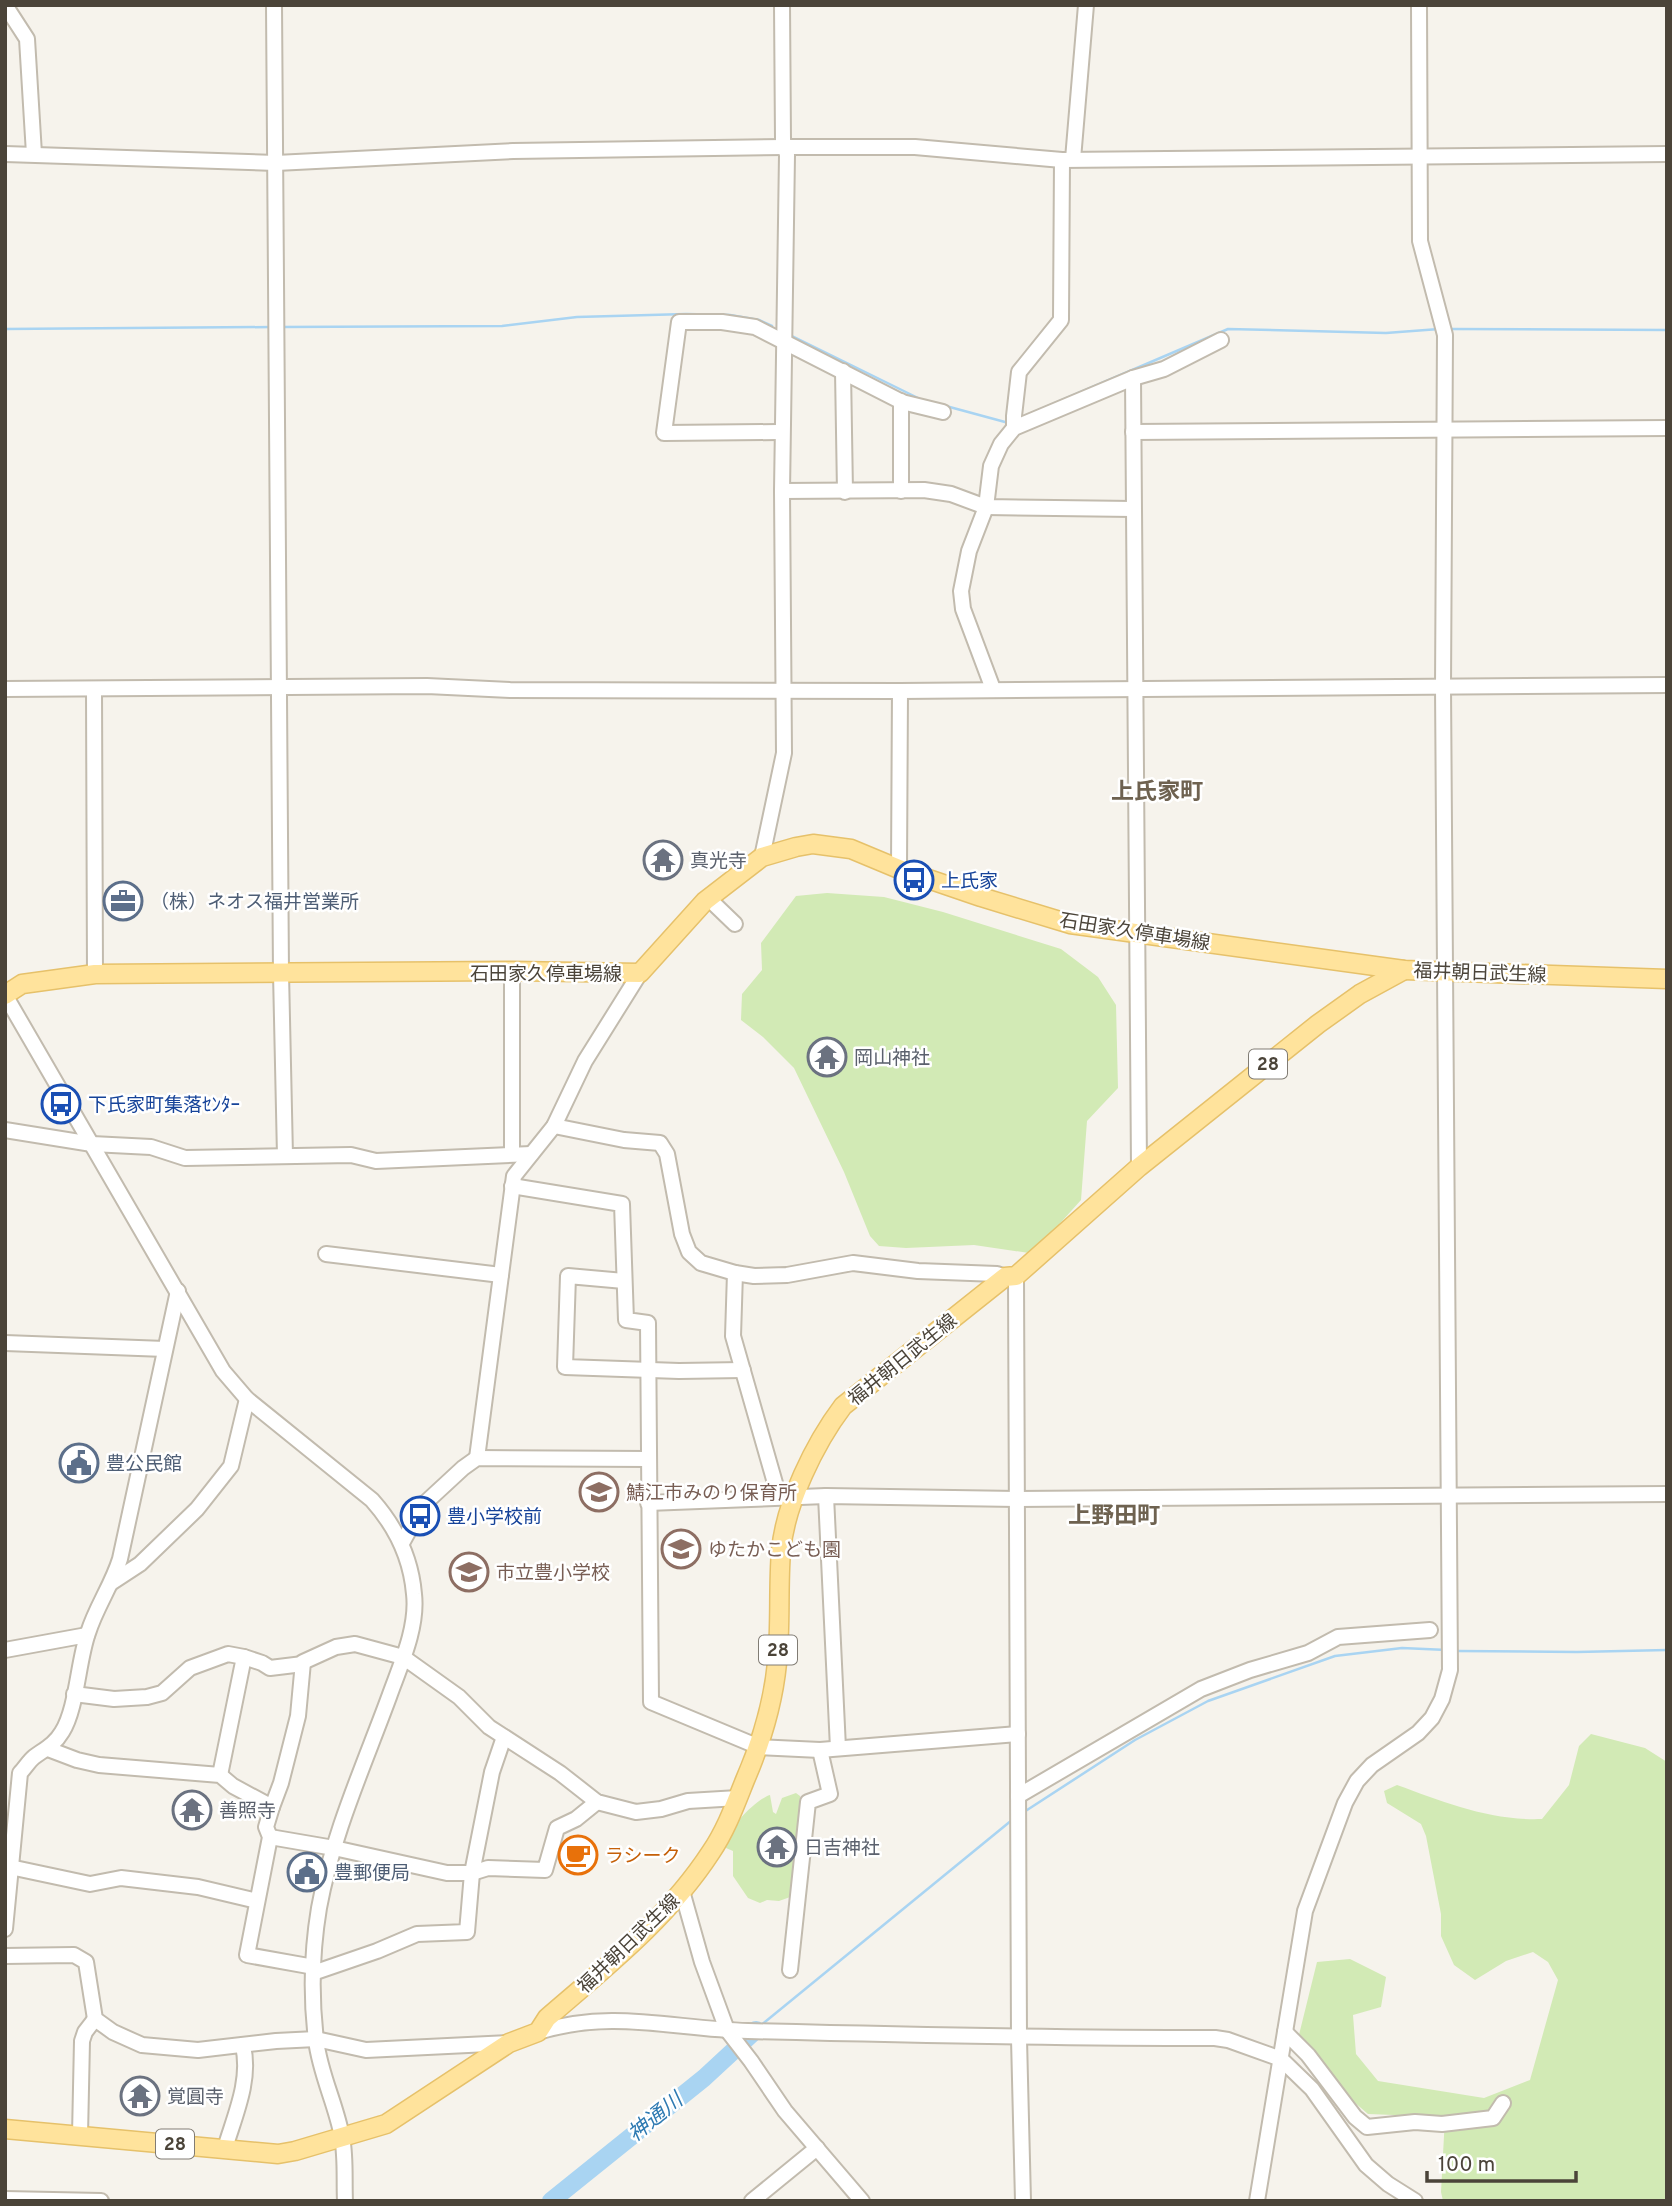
<svg xmlns="http://www.w3.org/2000/svg" width="1672" height="2206" font-family="Overpass,'Noto Sans JP',sans-serif">
  <style>
    .green { fill: #d2eab5 }
    .lines { fill: none; stroke-linecap: round; stroke-linejoin: round }
    .stream { stroke: #a9d4f2; stroke-width: 2.5 }
    .river { stroke: #a9d4f2; stroke-width: 18 }
    .minor-casing { stroke: #c2bbae; stroke-width: 18 }
    .major-casing { stroke: #e6c16a; stroke-width: 21 }
    .minor { stroke: #fff; stroke-width: 14 }
    .major { stroke: #ffe39c; stroke-width: 18 }
    .labels { text-anchor: middle; stroke-width: 5; stroke-linejoin: round; paint-order: stroke }
    .shield { fill: #fff; stroke: #817c74; stroke-width: 2 }
    .shield-label { font-size: 18px; font-weight: bold; fill: #4b4439 }
    .worship-label { font-size: 19px; fill: #5b616d; stroke: #fff; text-anchor: start }
    .transit-label { font-size: 19px; fill: #164399; stroke: #fff; text-anchor: start }
    .service-label { font-size: 19px; fill: #4e5e75; stroke: #fff; text-anchor: start }
    .street-label { font-size: 19px; fill: #4b4439; stroke: #fff }
    .education-label { font-size: 19px; fill: #785e54; stroke: #fff; text-anchor: start }
    .food-label { font-size: 19px; fill: #c56008; stroke: #fff; text-anchor: start }
    .water-label { font-size: 21px; font-style: italic; fill: #2e7ab2; stroke: #fff }
    .quarter-label { font-size: 23px; font-weight: bold; fill: #6e6250; stroke: #fff }
  </style>
  <rect width="100%" height="100%" fill="#f6f3ec"/>
  <g class="green">
    <polygon points="827,893 884,897 943,912 1061,949 1098,977 1116,1005 1118,1088 1087,1121 1081,1200 1045,1240 1029,1253 974,1245 906,1248 879,1246 870,1236 844,1172 794,1068 763,1037 741,1020 742,994 762,970 761,943 796,896"/>
    <path d="M1591,1734L1645,1748L1667,1762V2201H1443L1441,2192L1445,2117L1368,2114L1295,2051L1317,1962L1350,1959L1386,1977L1381,2007L1353,2015L1356,2054L1378,2081L1484,2098L1530,2080L1558,1980L1548,1962L1533,1952L1506,1961L1475,1980L1454,1965L1441,1936V1914L1426,1836L1421,1824L1387,1803L1384,1791L1397,1785C1444,1802 1490,1821 1542,1819L1569,1785L1579,1746Z"/>
    <path d="M796,1793L800,1796L801,1810L793,1896L779,1901L767,1900L760,1903L748,1898L733,1876V1851L726,1848C723,1832 756,1799 770,1795L773,1812L776,1814L782,1798Z"/>
  </g>
  <g class="lines">
    <g class="stream">
      <polyline points="281,327 502,326 577,317 686,314 730,315 759,320 772,326"/>
      <polyline points="5,329 271,327"/>
      <polyline points="1450,329 1667,330"/>
      <polyline points="790,335 922,400"/>
      <polyline points="946,406 1005,422 1010,421"/>
      <polyline points="1020,418 1228,329 1386,333 1439,329"/>
      <polyline points="1457,1651 1577,1652 1667,1650"/>
      <polyline points="1024,1812 1135,1740 1208,1701 1335,1656 1402,1648 1447,1650"/>
      <polyline points="760,2026 1012,1820"/>
    </g>
    <polyline class="river" points="551,2201 704,2078 756,2030"/>
    <defs>
      <g id="minor">
        <polyline points="5,5 27,39 34,154"/>
        <polyline points="274,5 281,973 285,1156"/>
        <polyline points="5,154 276,163 513,151 785,147 915,147 1062,160 1667,154"/>
        <polyline points="1073,159 1086,5"/>
        <polyline points="843,371 845,492"/>
        <polyline points="1133,378 1139,1167"/>
        <polyline points="901,401 901,491"/>
        <polyline points="1014,428 1014,416 1019,372 1061,320 1062,160"/>
        <polyline points="778,432 664,433 679,322 722,322 755,327 902,402 943,412"/>
        <polyline points="1133,432 1667,428"/>
        <polyline points="782,491 924,490 951,494 986,507 1133,509"/>
        <polyline points="5,689 427,686 510,690 900,691 1667,685"/>
        <polyline points="94,689 95,974"/>
        <polyline points="993,689 963,609 961,591 969,551 986,507 991,466 1001,444 1014,428 1133,378 1164,369 1221,340"/>
        <polyline points="762,857 784,753 782,491 787,155 783,140 782,5"/>
        <polyline points="899,869 900,691"/>
        <polyline points="708,898 735,924"/>
        <path d="M5,995L223,1371L247,1399L372,1500C396,1527 411,1558 414,1594C418,1628 400,1666 389,1697C364,1765 332,1836 319,1908C312,1950 311,1998 316,2040C320,2074 336,2104 342,2137C346,2158 344,2180 345,2201"/>
        <polyline points="554,1126 624,1140 660,1143 667,1154 682,1234 689,1252 701,1263 735,1273 754,1276 787,1275 853,1263 918,1271 997,1274 1005,1277"/>
        <polyline points="5,1130 92,1144 151,1147 185,1158 351,1155 376,1161 531,1154"/>
        <polyline points="512,1154 512,971"/>
        <polyline points="512,1186 622,1204 626,1320 648,1323 651,1702 759,1747 820,1750 1018,1734"/>
        <polyline points="326,1254 501,1275"/>
        <polyline points="735,1273 733,1336 779,1497"/>
        <polyline points="1016,1276 1019,2039 1023,2201"/>
        <polyline points="624,1281 568,1276 565,1367 679,1371 743,1370"/>
        <polyline points="5,1343 165,1349"/>
        <polyline points="477,1458 514,1176 554,1126 585,1061 640,973"/>
        <polyline points="826,1496 838,1748"/>
        <polyline points="648,1503 826,1496 1017,1499 1667,1494"/>
        <polyline points="402,1543 423,1505 463,1468 477,1458 648,1459"/>
        <polyline points="111,1583 140,1564 197,1509 231,1466 247,1399"/>
        <polyline points="5,1650 87,1635"/>
        <polyline points="244,1657 262,1663 270,1668 303,1664"/>
        <polyline points="74,1694 114,1699 147,1697 162,1693 190,1668 228,1654 244,1657 220,1775"/>
        <polyline points="48,1749 77,1760 99,1765 220,1775 233,1786 272,1807 281,1783 298,1716 303,1662 336,1647 355,1644 403,1657 459,1697 489,1727 560,1773 597,1802 636,1812 661,1809 688,1801 738,1798"/>
        <polyline points="1018,1796 1201,1689 1250,1670 1308,1653 1338,1637 1430,1630"/>
        <polyline points="272,1807 266,1827 270,1837 247,1955 314,1967"/>
        <polyline points="270,1837 334,1848 447,1873 472,1873 488,1868 545,1870 557,1828 576,1819 597,1802"/>
        <polyline points="10,1867 90,1884 121,1878 198,1887 257,1901"/>
        <polyline points="682,1891 702,1962 727,2030 751,2061 785,2111 862,2201"/>
        <path d="M5,1929L20,1773C25,1768 29,1761 34,1757C45,1749 55,1744 62,1732C77,1708 78,1661 88,1633C96,1607 112,1585 120,1559L178,1291"/>
        <polyline points="5,1956 74,1955 86,1962 95,2019 113,2032 142,2045 198,2050 276,2041 316,2039 366,2050 509,2043"/>
        <polyline points="790,1970 808,1802 830,1794 820,1750"/>
        <polyline points="313,1973 377,1951 417,1934 467,1932 472,1873 492,1772 504,1737"/>
        <path d="M538,2032C614,2009 672,2029 748,2031C904,2035 1059,2038 1215,2038L1228,2040L1281,2059L1312,2089L1366,2165L1388,2184L1415,2201"/>
        <polyline points="1285,2032 1308,2055 1355,2117 1367,2127 1415,2122 1442,2124 1493,2118 1503,2103"/>
        <polyline points="80,2135 82,2041 85,2032 95,2019"/>
        <path d="M225,2148C235,2115 251,2080 243,2046"/>
        <polyline points="5,2199 101,2201"/>
        <polyline points="752,2201 817,2148"/>
        <polyline points="1257,2201 1305,1911 1345,1803 1357,1781 1372,1765 1418,1733 1432,1718 1442,1699 1450,1670 1443,687 1445,335 1420,241 1419,5"/>
      </g>
      <g id="major">
        <polyline points="5,995 22,984 95,974 512,971 640,973 705,901 762,857 796,847 813,844 851,849 899,869 981,897 1070,924 1404,970 1667,979"/>
        <path d="M5,2129L278,2154L295,2151L386,2124L509,2043L538,2032L547,2018C606,1967 668,1918 711,1852C726,1830 735,1805 745,1780C761,1743 773,1704 777,1663C781,1626 778,1588 781,1551C785,1504 815,1443 843,1406L1005,1277L1016,1276L1139,1167L1318,1024L1360,994L1404,970"/>
      </g>
    </defs>
    <use href="#minor" class="minor-casing"/>
    <use href="#major" class="major-casing"/>
    <use href="#minor" class="minor"/>
    <use href="#major" class="major"/>
  </g>
  <defs>
    <symbol id="temple-ring" viewBox="-11 -11 22 22"><circle r="9.5" fill="#fff" stroke="#6b7280" stroke-width="1.5"/><path d="M0-6L5-2H3V0L6.5 2.5H4V6H1.5V3h-3V6H-4V2.5H-6.5L-3 0V-2H-5Z" fill="#6b7280"/></symbol>
    <symbol id="bus-ring" viewBox="-11 -11 22 22"><circle r="9.5" fill="#fff" stroke="#1a4fb4" stroke-width="1.5"/><path d="M-5-6H5V4H4V6H2V4H-2V6H-4V4H-5ZM-3.5-4V0h7V-4ZM-3.5 1.2v1.5H-2V1.2ZM2 1.2v1.5H3.5V1.2Z" fill="#1a4fb4"/></symbol>
    <symbol id="office-ring" viewBox="-11 -11 22 22"><circle r="9.5" fill="#fff" stroke="#5c6f8a" stroke-width="1.5"/><path d="M-6-3h4V-5.5h4V-3h4V5H-6ZM-1-4.5V-3h2v-1.5ZM-6 0V1H6V0Z" fill="#5c6f8a"/></symbol>
    <symbol id="civic-ring" viewBox="-11 -11 22 22"><circle r="9.5" fill="#fff" stroke="#5c6f8a" stroke-width="1.5"/><path d="M-.6-6.5H3V-4.5H.6V-3L4-1V1h2V6H-6V1h2V-1L-.6-3ZM-1.2 2.5V6h2.4V2.5Z" fill="#5c6f8a"/></symbol>
    <symbol id="school-ring" viewBox="-11 -11 22 22"><circle r="9.5" fill="#fff" stroke="#8d6e63" stroke-width="1.5"/><path d="M0-5L7-2L0 1L-7-2ZM-4 1L0 2.5L4 1V4Q0 6-4 4Z" fill="#8d6e63"/></symbol>
    <symbol id="cafe-ring" viewBox="-11 -11 22 22"><circle r="9.5" fill="#fff" stroke="#e8710a" stroke-width="1.5"/><path d="M-5.5-4.5H6V0H3Q3 3.5 0 3.5H-2.5Q-5.5 3.5-5.5 0ZM3-3.2v2h1.7v-2ZM-6 4.5H4V6H-6Z" fill="#e8710a"/></symbol>
  </defs>
  <g fill-rule="evenodd">
    <use href="#temple-ring" x="641" y="838" width="44" height="44"/>
    <use href="#bus-ring" x="892" y="858" width="44" height="44"/>
    <use href="#office-ring" x="101" y="879" width="44" height="44"/>
    <use href="#temple-ring" x="805" y="1035" width="44" height="44"/>
    <use href="#bus-ring" x="39" y="1082" width="44" height="44"/>
    <use href="#civic-ring" x="57" y="1441" width="44" height="44"/>
    <use href="#school-ring" x="577" y="1470" width="44" height="44"/>
    <use href="#bus-ring" x="398" y="1494" width="44" height="44"/>
    <use href="#school-ring" x="659" y="1527" width="44" height="44"/>
    <use href="#school-ring" x="447" y="1550" width="44" height="44"/>
    <use href="#temple-ring" x="170" y="1788" width="44" height="44"/>
    <use href="#temple-ring" x="755" y="1825" width="44" height="44"/>
    <use href="#cafe-ring" x="556" y="1833" width="44" height="44"/>
    <use href="#civic-ring" x="285" y="1850" width="44" height="44"/>
    <use href="#temple-ring" x="118" y="2074" width="44" height="44"/>
  </g>
  <g class="labels">
    <g class="shield">
      <rect x="1249" y="1049.5" width="38" height="29" rx="5"/>
      <rect x="759" y="1635.5" width="38" height="29" rx="5"/>
      <rect x="156" y="2129.5" width="38" height="29" rx="5"/>
    </g>
    <g class="shield-label">
      <text x="1268" y="1070">28</text>
      <text x="778" y="1656">28</text>
      <text x="175" y="2150">28</text>
    </g>
    <g class="worship-label">
      <text x="690" y="867">真光寺</text>
      <text x="854" y="1064">岡山神社</text>
      <text x="219" y="1817">善照寺</text>
      <text x="804" y="1854">日吉神社</text>
      <text x="167" y="2103">覚圓寺</text>
    </g>
    <g class="transit-label">
      <text x="941" y="887">上氏家</text>
      <text x="88" y="1111">下氏家町集落ｾﾝﾀｰ</text>
      <text x="447" y="1523">豊小学校前</text>
    </g>
    <g class="service-label">
      <text x="150" y="908">（株）ネオス福井営業所</text>
      <text x="106" y="1470">豊公民館</text>
      <text x="334" y="1879">豊郵便局</text>
    </g>
    <g class="street-label">
      <text transform="translate(1135 931) rotate(9)" y="7">石田家久停車場線</text>
      <text transform="translate(1480 972) rotate(2)" y="7">福井朝日武生線</text>
      <text x="546" y="980">石田家久停車場線</text>
      <text transform="translate(902 1359) rotate(-39)" y="7">福井朝日武生線</text>
      <text transform="translate(628 1943) rotate(-44)" y="7">福井朝日武生線</text>
    </g>
    <g class="education-label">
      <text x="626" y="1499">鯖江市みのり保育所</text>
      <text x="708" y="1556">ゆたかこども園</text>
      <text x="496" y="1579">市立豊小学校</text>
    </g>
    <g class="food-label">
      <text x="605" y="1862">ラシーク</text>
    </g>
    <g class="water-label">
      <text transform="translate(655 2117) rotate(-39)" y="7">神通川</text>
    </g>
    <g class="quarter-label">
      <text x="1157" y="799">上氏家町</text>
      <text x="1114" y="1523">上野田町</text>
    </g>
  </g>
  <rect width="1672" height="2206" fill="none" stroke="#4b4439" stroke-width="14"/>
  <path d="M1427 2171v10h149v-10" fill="none" stroke="#4b4439" stroke-width="3.5"/>
  <text x="1438" y="2171" font-size="21" fill="#4b4439" stroke="#ffffff" stroke-width="5" paint-order="stroke">100 m</text>
</svg>
